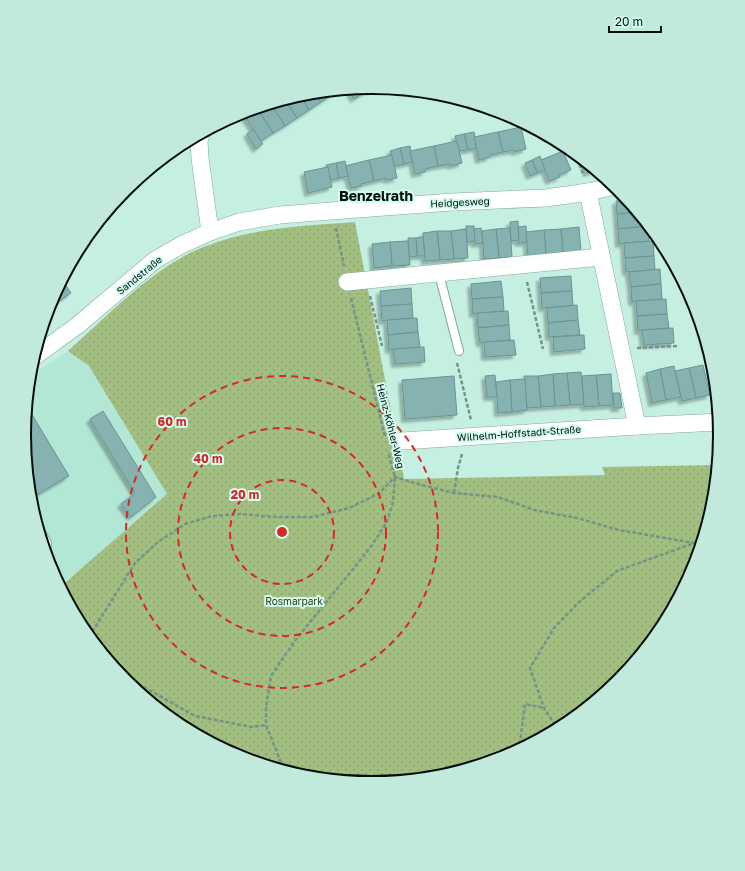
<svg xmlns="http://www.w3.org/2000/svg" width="745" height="871" font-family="'Golos Text',sans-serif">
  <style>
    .built { fill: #b2e6d5 }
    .park { fill: url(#park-dots) }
    .building { fill: #86b3b2; stroke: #689494; filter: url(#shadow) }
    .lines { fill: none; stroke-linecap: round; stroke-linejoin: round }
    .lane-casing { stroke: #80a99c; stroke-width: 10 }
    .street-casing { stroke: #80a99c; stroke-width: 18 }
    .path { stroke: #749389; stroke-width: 2.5; stroke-dasharray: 4 2; stroke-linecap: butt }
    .lane { stroke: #fff; stroke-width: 8 }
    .street { stroke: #fff; stroke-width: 17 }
    .ring { fill: none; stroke: #d62828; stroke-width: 2; stroke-dasharray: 7 5 }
    .labels { text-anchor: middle; stroke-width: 4; stroke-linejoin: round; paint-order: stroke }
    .street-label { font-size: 10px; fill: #020f0b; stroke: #d2fdef }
    .park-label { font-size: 10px; fill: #2d410f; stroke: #d2fdef }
    .district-label { font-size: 14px; font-weight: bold; fill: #020f0b; stroke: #d2fdef }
    .rim { fill: none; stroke: #020f0b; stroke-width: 2 }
    .centre { fill: #d62828; stroke: #d2fdef; stroke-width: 2 }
    .ring-label { font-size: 12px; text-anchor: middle; font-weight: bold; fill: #d62828; stroke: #d2fdef; stroke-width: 4; stroke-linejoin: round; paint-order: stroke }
  </style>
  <defs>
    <pattern id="park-dots" width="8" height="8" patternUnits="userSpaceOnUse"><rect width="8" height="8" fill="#a2bf81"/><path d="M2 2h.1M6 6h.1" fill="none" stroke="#8aa36e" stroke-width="1.8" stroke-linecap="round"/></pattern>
    <filter id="shadow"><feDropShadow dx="-3.5" dy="3.5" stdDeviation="1" flood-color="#0004"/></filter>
  </defs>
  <rect width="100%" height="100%" fill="#c5f0e1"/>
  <polygon class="built" points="68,351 89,366 167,494 82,568 59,585 50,569 31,503 24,435 30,376"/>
  <path class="park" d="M355,222L404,479L605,475L602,467L718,465L714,504L694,569L662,629L619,682L566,725L506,758L440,777L372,784L304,777L239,757L179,725L126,682L83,629L60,587L167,494L89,366L68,351C105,318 149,272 194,251C244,228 301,226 355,222Z"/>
  <g class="building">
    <polygon points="365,88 367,91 354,99 350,93 356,89"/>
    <polygon points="331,91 333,94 321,102 315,93"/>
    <polygon points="315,93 321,102 309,110 300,95"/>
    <polygon points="300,95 309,110 297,118 285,100"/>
    <polygon points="285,100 297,118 285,126 271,104"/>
    <polygon points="271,104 285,126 273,133 257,108"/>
    <polygon points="257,108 273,133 261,141 244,115"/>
    <polygon points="521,127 526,149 515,152 515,150 503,152 498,132"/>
    <polygon points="253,129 263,144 256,149 247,134"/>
    <polygon points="474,132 477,148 468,150 464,134"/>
    <polygon points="498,132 503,152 490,155 490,157 479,160 474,137"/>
    <polygon points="464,134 468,150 459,151 455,136"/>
    <polygon points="457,141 462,163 451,166 450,164 438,166 434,146"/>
    <polygon points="410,146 412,162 404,164 400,148"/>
    <polygon points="434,146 438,166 425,169 425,172 415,174 410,151"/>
    <polygon points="400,148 404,164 394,166 390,151"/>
    <polygon points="563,151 571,170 559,175 560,177 549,181 541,160"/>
    <polygon points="392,155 397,178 387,180 386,178 374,181 369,160"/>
    <polygon points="540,156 545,170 537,173 532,160"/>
    <polygon points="369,160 374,181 361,184 362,186 351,188 345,166"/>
    <polygon points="532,160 537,173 530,176 525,163"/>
    <polygon points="345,161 348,176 339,178 336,163"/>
    <polygon points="583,161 584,161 595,170 588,173"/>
    <polygon points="336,163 339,178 331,180 326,165"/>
    <polygon points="328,167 332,187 308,193 304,172"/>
    <polygon points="628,200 632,205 633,213 617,214 616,201"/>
    <polygon points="638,212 647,224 648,226 618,229 617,214"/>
    <polygon points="518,221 519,240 511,241 510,222"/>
    <polygon points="466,226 474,226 475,241 467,242"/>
    <polygon points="526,226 527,242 519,243 518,227"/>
    <polygon points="648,226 649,241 619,244 618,229"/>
    <polygon points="579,227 581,252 563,253 561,229"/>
    <polygon points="481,228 483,243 475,244 474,229"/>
    <polygon points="510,228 512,257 499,258 496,229"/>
    <polygon points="466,229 468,258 454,259 451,231"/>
    <polygon points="496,229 499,258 484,259 482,231"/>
    <polygon points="561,229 563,253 546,255 544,230"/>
    <polygon points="544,230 546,255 528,256 526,232"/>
    <polygon points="437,231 451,231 454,259 440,260"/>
    <polygon points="437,231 440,260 425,261 423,233"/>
    <polygon points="423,237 425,256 417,256 416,238"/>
    <polygon points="408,238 416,238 417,256 409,257"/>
    <polygon points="408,241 410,265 392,266 390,242"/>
    <polygon points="653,241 654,256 625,258 624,243"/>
    <polygon points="390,242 392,266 374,268 372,244"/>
    <polygon points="654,256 655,270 626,272 625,258"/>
    <polygon points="660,269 661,284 631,287 629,272"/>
    <polygon points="571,276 572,291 541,293 540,278"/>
    <polygon points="62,280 71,293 58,302 54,295"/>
    <polygon points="501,281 503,297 472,299 471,284"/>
    <polygon points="661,284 662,299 632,302 631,287"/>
    <polygon points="411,288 412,304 381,306 380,291"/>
    <polygon points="572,291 573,306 542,308 541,293"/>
    <polygon points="54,295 58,302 49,308 51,302"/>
    <polygon points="503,297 504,311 473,314 472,299"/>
    <polygon points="666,299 667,314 637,316 636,301"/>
    <polygon points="412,304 413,318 382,321 381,306"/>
    <polygon points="577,305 578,320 548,323 547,308"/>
    <polygon points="508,311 509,325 478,328 477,313"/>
    <polygon points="667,314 669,328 638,331 637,316"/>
    <polygon points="417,318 418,332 388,335 387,320"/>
    <polygon points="578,320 580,335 549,337 548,323"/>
    <polygon points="509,325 510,340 480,343 478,328"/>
    <polygon points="673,328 674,343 644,345 642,330"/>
    <polygon points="418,332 420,347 389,350 388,335"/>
    <polygon points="584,335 585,349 554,352 553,337"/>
    <polygon points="514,340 516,355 485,357 484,342"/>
    <polygon points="424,347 425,362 395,364 393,349"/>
    <polygon points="703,365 710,395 696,398 689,368"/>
    <polygon points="674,366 681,397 666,400 660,369"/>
    <polygon points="689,368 696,398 682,401 675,371"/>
    <polygon points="660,369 666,400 652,403 646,373"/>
    <polygon points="581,372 584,404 570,405 567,373"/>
    <polygon points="567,373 570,405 555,406 553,374"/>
    <polygon points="553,374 555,406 541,407 538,376"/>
    <polygon points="611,374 613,405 599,406 596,375"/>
    <polygon points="495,375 497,397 487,397 485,376"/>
    <polygon points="596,375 599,406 584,407 582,376"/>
    <polygon points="454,376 457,415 405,419 402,380"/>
    <polygon points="524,376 538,376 541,407 527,408"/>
    <polygon points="525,379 527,410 512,412 510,380"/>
    <polygon points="510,380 512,412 498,413 496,382"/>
    <polygon points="613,393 620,393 622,408 614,408"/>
    <polygon points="28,408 69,476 30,499 24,435 27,409"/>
    <polygon points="103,411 156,497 131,517 121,504 135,493 90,419"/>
  </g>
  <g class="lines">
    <defs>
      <g id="lane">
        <polyline points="439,274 459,351"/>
        <polyline points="38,527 47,543 46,555"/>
      </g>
      <g id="street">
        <polyline points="201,134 199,141 200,158 210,232"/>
        <polyline points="347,282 601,257"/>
        <polyline points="34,357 78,325 155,260 181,245 210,232 239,222 280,215 331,211 452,202 546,198 588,192 615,186"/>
        <polyline points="637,426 720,422"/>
        <polyline points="402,441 637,426 588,192"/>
      </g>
    </defs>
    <use href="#lane" class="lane-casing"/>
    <use href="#street" class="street-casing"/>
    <g class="path">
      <polyline points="575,153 584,176"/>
      <polyline points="336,228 344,266"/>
      <polyline points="527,282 543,349"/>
      <polyline points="370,296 382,346"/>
      <polyline points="351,298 385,437"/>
      <polyline points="637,348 677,346"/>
      <polyline points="457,363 471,420"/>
      <polyline points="454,493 458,468 462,454"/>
      <polyline points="89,637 135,563 158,542 185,524 212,516 240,514 275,517 313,517 349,508 378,494 395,477 418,484 454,493 498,497 534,510 577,518 619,530 694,543"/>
      <polyline points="122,677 130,679 195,716 252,727 266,725"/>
      <polyline points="556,731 555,725 544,708 530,668 554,628 578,603 617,571 694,543 702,543"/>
      <polyline points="519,750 525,704 544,708"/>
      <polyline points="288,772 282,765 266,725 266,707 271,676 294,642 370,548 387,522 393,502 395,477 388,452"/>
    </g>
    <use href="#lane" class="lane"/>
    <use href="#street" class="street"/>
  </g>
  <g class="ring">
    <circle cx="282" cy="532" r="52"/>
    <circle cx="282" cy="532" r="104"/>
    <circle cx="282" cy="532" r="156"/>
  </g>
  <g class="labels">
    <g class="street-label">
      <text transform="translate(460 202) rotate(-3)" y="4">Heidgesweg</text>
      <text transform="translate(139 275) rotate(-39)" y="4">Sandstraße</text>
      <text transform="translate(391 426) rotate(76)" y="4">Heinz-Köhler-Weg</text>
      <text transform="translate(519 433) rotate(-4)" y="4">Wilhelm-Hoffstadt-Straße</text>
    </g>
    <g class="park-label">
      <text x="294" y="605">Rosmarpark</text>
    </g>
    <g class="district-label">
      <text x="376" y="201">Benzelrath</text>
    </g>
  </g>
  <path d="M0 0H745V871H0ZM31 435a341 341 0 1 1 682 0a341 341 0 1 1-682 0Z" fill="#c1eadd" fill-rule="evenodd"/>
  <path class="rim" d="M31 435a341 341 0 1 1 682 0a341 341 0 1 1-682 0Z"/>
  <circle cx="282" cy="532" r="6" class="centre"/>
  <g class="ring-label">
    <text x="172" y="426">60 m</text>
    <text x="208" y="463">40 m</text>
    <text x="245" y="499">20 m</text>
  </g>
  <path d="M609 26v6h52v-6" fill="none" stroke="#020f0b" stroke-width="2"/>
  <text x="615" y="26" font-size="12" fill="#020f0b" stroke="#d2fdef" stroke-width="3" paint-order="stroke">20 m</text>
</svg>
